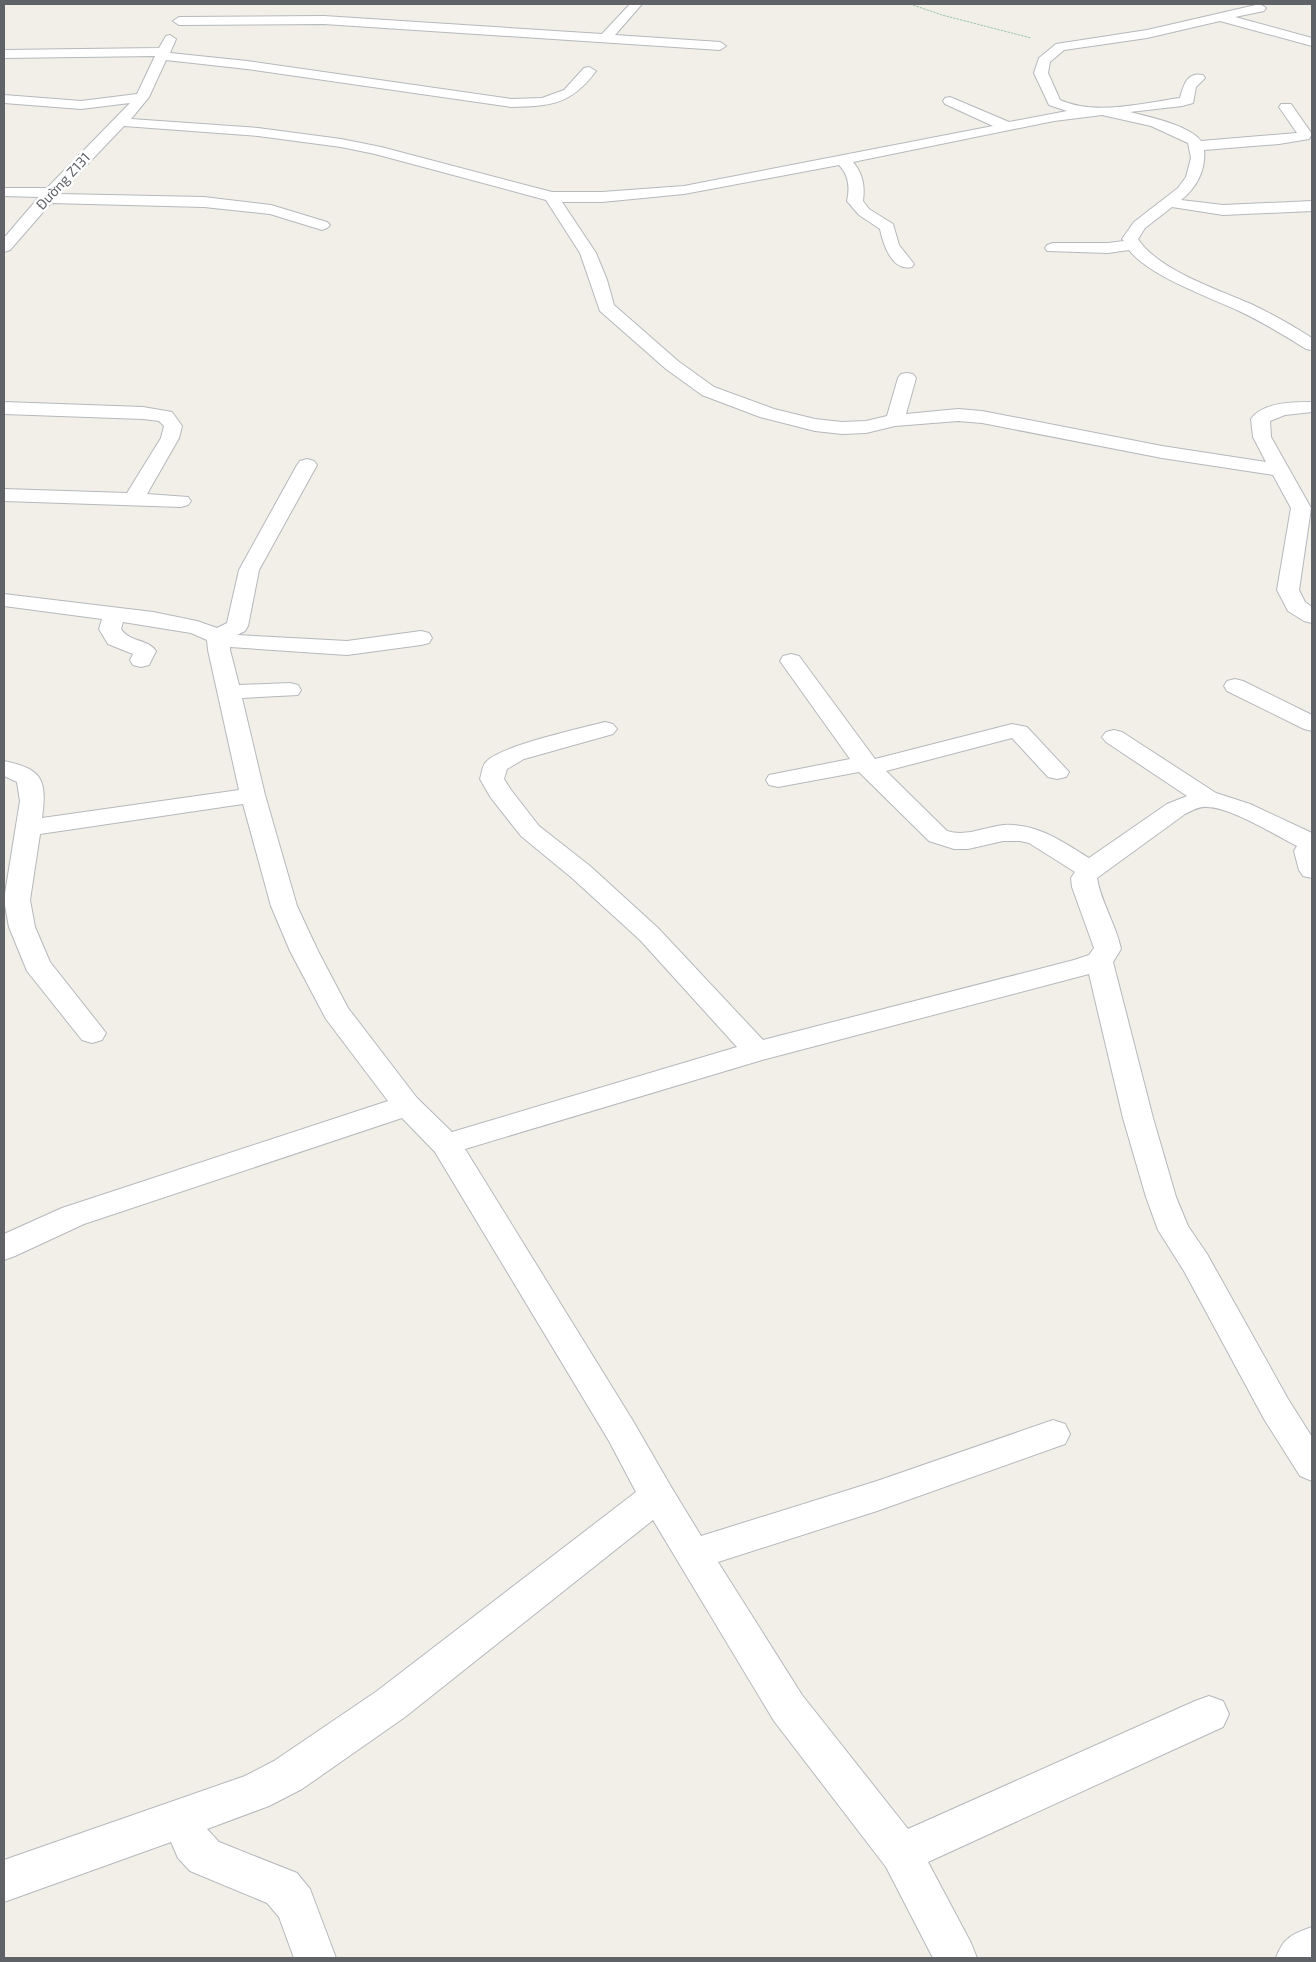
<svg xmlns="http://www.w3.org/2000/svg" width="1316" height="1962" font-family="'Exo 2',sans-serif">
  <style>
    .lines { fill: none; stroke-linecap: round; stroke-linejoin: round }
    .minor-casing { stroke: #b5b8bc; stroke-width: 2 }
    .path { stroke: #9cc7a9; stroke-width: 1; stroke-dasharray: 2.5 1; stroke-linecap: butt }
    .minor { fill: #fff; fill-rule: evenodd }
    .labels { text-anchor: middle; stroke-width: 5; stroke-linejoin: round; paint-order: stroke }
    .far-street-label { font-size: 14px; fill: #5f6368; stroke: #fff }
  </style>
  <rect width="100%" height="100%" fill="#f1efe8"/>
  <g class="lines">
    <defs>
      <g id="minor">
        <polygon points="630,4 642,4 615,35 720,42 726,46 720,50 324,24 179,25 173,21 179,17 324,16 602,34"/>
        <path d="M1260,4L1266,8L1264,11L1235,17L1312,38V46L1220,21L1147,38L1064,50L1050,62L1048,73L1060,100C1095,116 1143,103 1180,98C1183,88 1186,71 1203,75L1205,78L1196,87L1193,103L1182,106L1130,112C1149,117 1189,125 1201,141L1297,133L1279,107L1281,104H1291L1312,134L1309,139L1279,144L1204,150C1206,169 1197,188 1181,200L1223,205L1312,201V211L1223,215L1172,207L1145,228L1138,239C1158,270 1217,289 1251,304C1272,314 1292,325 1312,338V350L1306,349C1284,335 1262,322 1239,311C1209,297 1149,276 1129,250L1108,253L1047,251L1045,248L1047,245L1053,243H1108L1124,241L1122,239L1134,222L1178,188L1186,177L1191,158L1188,143L1151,126L1102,115L1054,121L853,162C863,174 865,186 863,201L869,209L893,224L899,245L914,264L912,267C892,272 883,244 880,229L859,215L847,201C850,188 849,175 839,165L684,194L602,202H562L596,253L607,280L614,305L678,361L714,387L774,409L815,419L842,422L866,421L887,416L898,378L901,374L907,373L913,374L916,378L906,414L958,409L982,411L1162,446L1266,462L1253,437L1251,419C1262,402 1294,402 1312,402V412L1285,415L1270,421L1271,437L1311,508L1299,590L1305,602L1312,607V623L1304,621L1288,611L1277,590L1291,508L1273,475L1162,458L982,423L958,421L895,426L866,433L842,434L815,431L760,417L702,395L666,369L600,311L580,253L546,200L375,154L341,147L258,136L124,126L59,194L204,197L271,205L327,222L330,225L327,228L322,230L270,214L204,207L51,203L10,250L4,252V238L39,197L4,196V188H47L130,103L81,109L4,103V95L81,101L137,94L155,56L4,58V50L159,48L166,36L170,35L176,39L170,53L247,61L511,99L542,98L564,90L584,68L589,67L596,71C571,105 550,106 511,107L247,69L166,60L149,97L131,119L258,128L341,139L381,147L552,192H602L684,186L993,126L945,104L943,101L945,98L950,97L1009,122L1067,111L1049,105L1034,73L1039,58L1056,44L1147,30Z"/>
        <polygon points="4,402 143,407 172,412 182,426 179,438 147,494 188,497 191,501 188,505 181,507 4,501 4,489 127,493 161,438 164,426 159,421 143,419 4,414"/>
        <path d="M307,459L314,461L317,465L259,570L248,626L245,631L237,635L347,641L421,631L429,633L432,638L429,643L421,645L347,655L230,647V650L239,685L290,683L298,685L301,690L298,695L242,698L265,795L297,906L318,951L348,1008L417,1098L452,1132L737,1047L640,940L572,878L521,836L491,798L480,779C482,773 482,765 487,761C501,746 582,728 605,722L613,724L617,729L613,734L524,759L507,769L504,779L511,790L539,826L590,866L658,928L763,1040L1074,960L1089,955L1094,948L1072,887L1071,878L1075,872L1029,843L1020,841H1003L968,849H954L929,841L859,772L778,787L769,785L766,780L769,775L850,759L780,661L783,656L791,654L799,656L875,759L1012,724L1027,727L1069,772L1066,777L1057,779L1048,777L1012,738L886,771L947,831C967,837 984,827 1004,825C1037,823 1063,842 1089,858L1167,804L1187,796L1106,742L1102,737L1106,732L1114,730L1122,732L1216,793L1250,804L1312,833V878L1303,876L1299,870L1294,851L1297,846C1275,835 1230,807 1207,807C1199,806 1192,811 1185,814L1097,878C1101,903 1116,924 1121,949L1113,962L1153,1118L1176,1197L1188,1226L1207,1254L1288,1399L1312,1437V1481L1300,1476L1264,1419L1184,1271L1158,1230L1146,1197L1123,1118L1089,974L762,1060L465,1149L633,1421L670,1485L701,1536L877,1481L1053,1420L1065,1424L1070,1434L1065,1444L877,1511L718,1562L802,1695L908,1829L1195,1701L1209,1696L1223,1701L1229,1714L1223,1727L928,1862L971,1943L977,1958H933L886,1867L774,1721L653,1520L405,1717L302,1789L269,1806L207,1829L219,1842L297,1873L310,1889L336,1958H294L279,1917L267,1903L190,1871L178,1858L171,1842L4,1902V1860L245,1776L274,1761L377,1691L636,1492L609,1441L435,1152L402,1118L84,1224L15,1256L4,1260V1234L62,1208L388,1101L326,1019L290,951L271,906L243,804L40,834L30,900L35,927L50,962L106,1033L102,1040L92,1043L82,1040L27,971L9,927L4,900L20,801L17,782L4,776V761C43,769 47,780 42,818L239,790L208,650L207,640L191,633L123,622L121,629C129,642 148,639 156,651L149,665L141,667L133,665L130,660L133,654L108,644L99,629L102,619L4,606V594L153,612L197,621L217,628L227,623L239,570L297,465L300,461Z"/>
        <polygon points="1235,679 1243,681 1312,715 1312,731 1304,729 1227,691 1224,686 1227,681"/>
        <path d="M1312,1927V1958H1276C1283,1938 1292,1934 1312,1927Z"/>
      </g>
    </defs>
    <use href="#minor" class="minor-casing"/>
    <polyline class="path" points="910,4 942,15 1031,38"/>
    <use href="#minor" class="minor"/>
  </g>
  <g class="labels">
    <g class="far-street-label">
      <text transform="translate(63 181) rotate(-47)" y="5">Đường Z131</text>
    </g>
  </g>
  <rect width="1316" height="1962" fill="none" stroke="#5f6368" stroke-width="10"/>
</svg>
